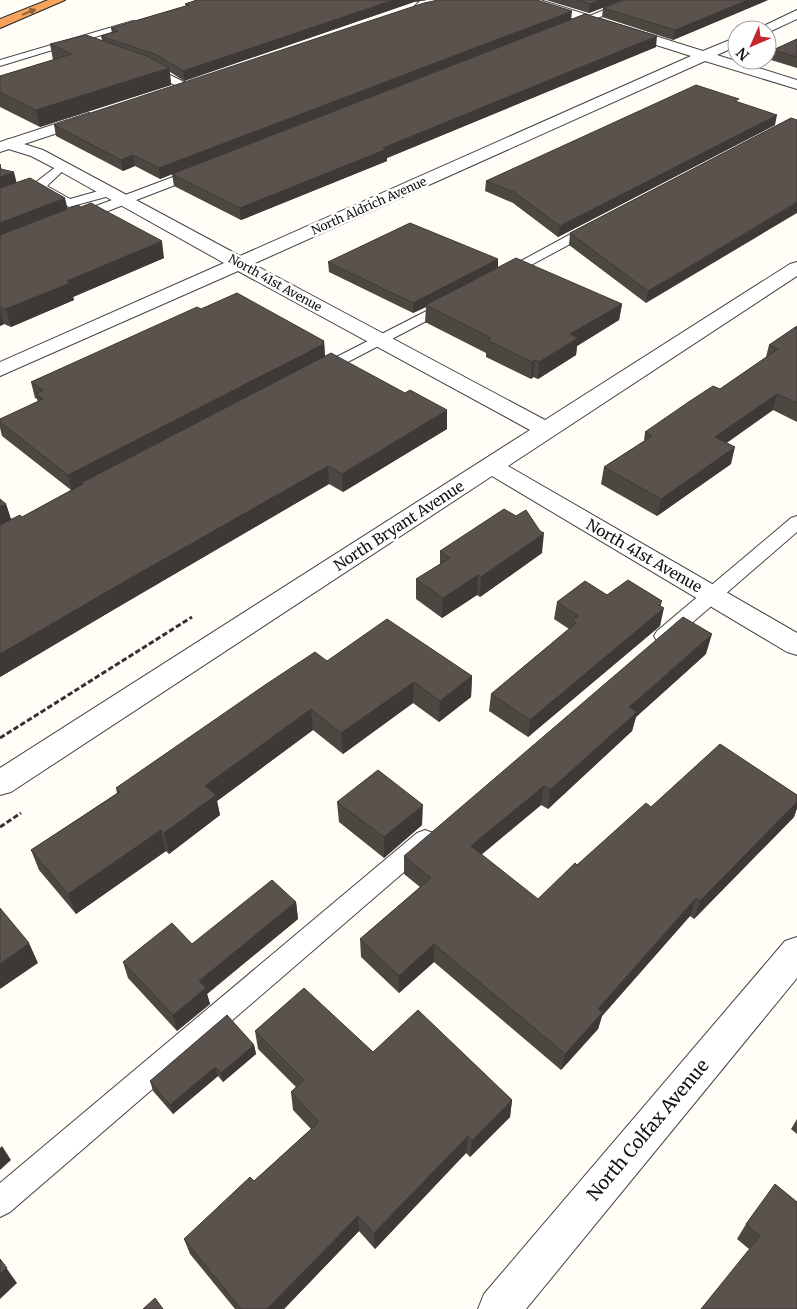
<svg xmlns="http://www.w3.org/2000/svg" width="797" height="1309" font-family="Merriweather,serif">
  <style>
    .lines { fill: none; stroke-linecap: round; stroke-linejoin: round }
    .service-casing { stroke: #444; stroke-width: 2 }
    .minor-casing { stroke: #444; stroke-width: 2 }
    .tertiary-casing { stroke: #444; stroke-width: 2 }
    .motorway-casing { stroke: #222; stroke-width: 2 }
    .path { stroke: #333; stroke-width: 3; stroke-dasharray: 5.5 2.5; stroke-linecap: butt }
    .service { fill: #fff; fill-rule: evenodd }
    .minor { fill: #fff; fill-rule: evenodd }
    .tertiary { fill: #fff; fill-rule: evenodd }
    .motorway { fill: #f5a25d; fill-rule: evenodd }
    .wall { fill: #4d4742 }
    .shaded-wall { fill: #3f3936 }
    .building { fill: #5a524d; stroke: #3f3936 }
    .oneway { fill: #8e613b }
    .labels { text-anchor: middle; stroke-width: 5; stroke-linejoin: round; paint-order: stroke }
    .far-street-label { font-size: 12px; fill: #111; stroke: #fff }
    .street-label { font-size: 15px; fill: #111; stroke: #fff }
    .near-street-label { font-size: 18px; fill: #111; stroke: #fff }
  </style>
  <rect width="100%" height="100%" fill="#fffdf5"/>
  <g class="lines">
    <defs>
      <g id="service">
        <polygon points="628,0 641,0 571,29 563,27"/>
        <polygon points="133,21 141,23 0,66 0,60"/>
        <polygon points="148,64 190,85 191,87 190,89 182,89 144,69 143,67"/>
        <polygon points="62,162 68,166 47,186 70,199 109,188 115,192 113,195 69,207 38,191 0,205 0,197 35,183"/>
        <polygon points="197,168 203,172 201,175 82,221 77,222 71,218 72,215"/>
        <polygon points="593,222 599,226 598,229 507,278 497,278 495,275"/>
        <polygon points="450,299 457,303 455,306 323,375 313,375 310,372 313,369"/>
        <polygon points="797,516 797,532 671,641 664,643 657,641 654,636 657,631 791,518"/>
        <polygon points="425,830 433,833 437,840 433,847 10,1212 0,1217 0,1183 417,833"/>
      </g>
      <g id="minor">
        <polygon points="521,0 540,0 703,51 737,37 737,46 717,55 797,80 797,89 705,61 253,264 545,420 790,264 797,262 797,276 508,466 797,633 797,655 787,652 492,476 11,792 0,795 0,768 530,430 238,271 0,376 0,362 224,263 56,169 31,156 2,147 0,144 8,139 43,150 240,256 691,56 523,3"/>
        <polygon points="797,10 797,19 767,33 767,30 755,30"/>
        <polygon points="797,937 797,978 526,1309 478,1309 484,1294 785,941"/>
      </g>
      <g id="tertiary">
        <polygon points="421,0 439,0 425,10 415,10 414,7"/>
        <polygon points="89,113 97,118 94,121 0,152 0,142"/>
      </g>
      <polygon id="motorway" points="48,0 65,0 0,28 0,19"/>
    </defs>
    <use href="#service" class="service-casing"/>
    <use href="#minor" class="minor-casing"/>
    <use href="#tertiary" class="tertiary-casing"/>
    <use href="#motorway" class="motorway-casing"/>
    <g class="path">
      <polyline points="0,738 192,617"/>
      <polyline points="0,827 21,813"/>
    </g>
    <use href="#service" class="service"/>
    <use href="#minor" class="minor"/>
    <use href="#tertiary" class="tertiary"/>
    <use href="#motorway" class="motorway"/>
  </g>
  <g class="wall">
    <polygon points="197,0 427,0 414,2 184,81 170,72 171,85 40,127 0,107 0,76 53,60 50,44 102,40 101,36 112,33 111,28 186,6 185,4"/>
    <polygon points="546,0 623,0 589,13"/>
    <polygon points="624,0 768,0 673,40 602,17 603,8"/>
    <polygon points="571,20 656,47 387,158 387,161 241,220 174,186 172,174 160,179 135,166 123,171 56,136 54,125"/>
    <polygon points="797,39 797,68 771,60 773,50"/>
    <polygon points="738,102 775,125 558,237 513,203 485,191 486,181"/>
    <polygon points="791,118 646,303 569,245 570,233"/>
    <polygon points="0,164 1,169 17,183 164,258 73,297 74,300 11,327 4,324 0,326"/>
    <polygon points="498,259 498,267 622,304 619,320 577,346 576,355 538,379 533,377 531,379 486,357 486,353 425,322 426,307 413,313 329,272 328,262"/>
    <polygon points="201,309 324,341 325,356 447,429 343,492 329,484 113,610 0,677 6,504 11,519 22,517 71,490 2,436 0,428 0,419 38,402 37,399 35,398 31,382"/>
    <polygon points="797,326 797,422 773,410 726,443 731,464 657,516 601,484 604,467 644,441 645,432 720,389 766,357 769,345"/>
    <polygon points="440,551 542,553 480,597 477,595 442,618 416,599 416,579 440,564"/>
    <polygon points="607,595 661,606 660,626 528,737 489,711 491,694 569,629 554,619 557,602"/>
    <polygon points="706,654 636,717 632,731 548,809 541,805 481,855 538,899 577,865 651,807 797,795 797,808 794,817 694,919 690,916 602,1016 598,1029 561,1070 434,962 399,993 361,957 360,939 420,887 404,874 404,856"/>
    <polygon points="327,661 472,676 471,697 439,722 413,703 343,754 313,730 217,801 220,815 169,854 166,851 76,914 39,870 31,850 117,793 116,788"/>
    <polygon points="337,802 422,825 384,858 339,822"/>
    <polygon points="296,902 298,919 207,994 210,1004 177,1031 128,978 123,962 192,944"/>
    <polygon points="255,1031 373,1052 512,1100 510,1117 470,1157 466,1153 375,1249 359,1231 284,1309 235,1309 190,1254 184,1239 254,1181 311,1129 293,1110 291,1092 296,1087 258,1049"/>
    <polygon points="254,1045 256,1054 223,1082 218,1076 173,1114 153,1091 150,1081"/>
    <polygon points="797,1119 797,1134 791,1129"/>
    <polygon points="797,1202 749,1249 737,1239 746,1224"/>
  </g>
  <g class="shaded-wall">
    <polygon points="394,0 427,0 414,2 184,81 183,71"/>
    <polygon points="600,0 623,0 589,13 590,4"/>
    <polygon points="748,0 768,0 673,40 675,30"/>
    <polygon points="572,11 571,20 160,179 159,168"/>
    <polygon points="657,36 656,47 387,158 387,161 241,220 240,208 383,148"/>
    <polygon points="169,68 171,85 40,127 36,110"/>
    <polygon points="777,115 775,125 558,237 560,226"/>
    <polygon points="133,155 135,166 123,171 121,160"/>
    <polygon points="14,172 18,188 0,195 0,177"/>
    <polygon points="65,198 69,214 0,241 0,223"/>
    <polygon points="797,202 797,213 646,303 648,291"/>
    <polygon points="162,241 164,258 73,297 74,300 11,327 6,309 67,281"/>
    <polygon points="498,259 498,269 426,305 426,307 413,313 413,303"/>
    <polygon points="622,304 619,320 577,346 576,355 538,379 539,362 570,334"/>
    <polygon points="0,309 4,324 0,326"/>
    <polygon points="324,341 325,359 83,484 81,483 82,486 72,491 68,475"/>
    <polygon points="535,360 533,377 531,379 532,362"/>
    <polygon points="777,394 773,410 711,454 715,437"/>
    <polygon points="447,410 447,429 343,492 342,474"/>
    <polygon points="735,447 731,464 657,516 661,499"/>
    <polygon points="328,466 329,484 113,610 0,677 0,654 108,591"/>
    <polygon points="6,504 12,523 0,530 0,507"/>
    <polygon points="544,533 542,553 480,597 481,577"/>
    <polygon points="478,575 477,595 442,618 443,598"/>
    <polygon points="662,601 659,612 664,608 660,626 528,737 530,720"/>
    <polygon points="712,634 706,654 636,717 632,731 548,809 550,790 629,707"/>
    <polygon points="472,676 471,697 439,722 440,701"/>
    <polygon points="414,682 413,703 343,754 341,733"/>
    <polygon points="311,709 313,730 217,801 220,815 169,854 164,833 205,786"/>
    <polygon points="544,786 541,805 469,865 471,846"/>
    <polygon points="797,802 797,808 794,817 694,919 700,901"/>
    <polygon points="423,805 422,825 384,858 384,837"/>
    <polygon points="161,830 166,851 76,914 68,894"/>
    <polygon points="696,898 690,916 602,1016 598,1029 561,1070 565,1054 598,1009"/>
    <polygon points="296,902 298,919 207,994 210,1004 177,1031 173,1015 199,981"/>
    <polygon points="29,943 38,963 0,989 0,964"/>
    <polygon points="434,944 434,962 399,993 399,976"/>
    <polygon points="254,1045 256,1054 223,1082 221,1073"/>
    <polygon points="215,1067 218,1076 173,1114 170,1105"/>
    <polygon points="512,1100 510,1117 470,1157 472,1141"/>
    <polygon points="468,1136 466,1153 375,1249 374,1233"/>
    <polygon points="2,1146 11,1160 0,1170 0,1148"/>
    <polygon points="358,1216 359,1231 284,1309 267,1309"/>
    <polygon points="0,1259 17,1283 0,1299"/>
  </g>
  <g class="building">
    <polygon points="197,0 394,0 183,71 157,55 101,36 118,31 111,28 189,5 185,4"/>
    <polygon points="438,0 537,0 572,11 159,168 133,155 121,160 54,125 424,3"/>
    <polygon points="577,0 600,0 590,4"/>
    <polygon points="624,0 748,0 675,30 603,8"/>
    <polygon points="585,14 657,36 383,148 387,149 240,208 172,174"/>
    <polygon points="86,35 147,56 169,68 36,110 0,92 0,76 72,54 50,44"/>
    <polygon points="797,39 797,57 773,50"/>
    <polygon points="696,85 739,99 735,101 777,115 560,226 514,192 486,181"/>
    <polygon points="791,118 797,120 797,202 648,291 570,233"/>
    <polygon points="0,164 1,169 14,172 0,177"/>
    <polygon points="30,178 65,198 0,223 0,188"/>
    <polygon points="91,203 162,241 67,281 70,283 6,309 0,307 0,235 78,205 81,207"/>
    <polygon points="410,223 498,259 413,303 328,262"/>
    <polygon points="516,258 622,304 570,334 578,338 539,362 535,360 532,362 487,340 491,338 426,305"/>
    <polygon points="237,293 324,341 322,342 324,344 68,475 0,422 0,419 43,399 36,394 43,390 31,382 197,307 201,309"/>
    <polygon points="797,326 797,403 777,394 715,437 735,447 661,499 604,467 652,436 645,432 690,401 713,386 720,389 778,349 769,345"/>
    <polygon points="331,353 405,393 410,390 447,410 342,474 328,466 108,591 0,654 0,525 20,515 22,517 83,484 81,483"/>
    <polygon points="0,499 6,504 0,507"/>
    <polygon points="504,509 516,516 526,510 540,531 544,533 481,577 478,575 443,598 416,579 450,558 440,551"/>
    <polygon points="628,580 662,601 657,604 664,608 530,720 491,694 576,623 572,620 578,616 557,602 585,581 607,595"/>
    <polygon points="683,617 712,634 629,707 637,712 550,790 544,786 471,846 538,899 575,863 577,865 646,803 651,807 720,744 797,795 797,802 700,901 696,898 598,1009 603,1012 565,1054 434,944 399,976 360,939 431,878 404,856"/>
    <polygon points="387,619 472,676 440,701 414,682 341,733 311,709 205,786 216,795 164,833 161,830 68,894 31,850 120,792 116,788 265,685 315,652 327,661"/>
    <polygon points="378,770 423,805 384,837 337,802"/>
    <polygon points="272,880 296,902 199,981 206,988 173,1015 123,962 172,923 192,944"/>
    <polygon points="0,908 29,943 0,964"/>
    <polygon points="304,988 373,1052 418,1010 512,1100 472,1141 468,1136 374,1233 358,1216 267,1309 241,1309 184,1239 250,1177 254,1181 319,1122 291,1092 304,1080 255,1031"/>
    <polygon points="227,1015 254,1045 221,1073 215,1067 170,1105 150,1081"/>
    <polygon points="775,1184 797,1202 797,1309 701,1309 760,1236 746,1224"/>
    <polygon points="0,1259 7,1268 0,1274"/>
    <polygon points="155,1298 163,1309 143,1309"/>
  </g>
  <defs><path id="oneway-solid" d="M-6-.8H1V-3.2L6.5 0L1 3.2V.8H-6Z" transform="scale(1.25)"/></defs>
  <use class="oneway" href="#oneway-solid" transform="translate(29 12) rotate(-22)"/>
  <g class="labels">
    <g class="far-street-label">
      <text transform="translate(369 206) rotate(-24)" y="4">North Aldrich Avenue</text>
      <text transform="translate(275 283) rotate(29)" y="4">North 41st Avenue</text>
    </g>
    <g class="street-label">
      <text transform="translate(399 526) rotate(-33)" y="5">North Bryant Avenue</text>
      <text transform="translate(644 556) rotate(30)" y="5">North 41st Avenue</text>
    </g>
    <g class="near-street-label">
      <text transform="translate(648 1130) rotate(-50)" y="6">North Colfax Avenue</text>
    </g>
  </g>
  <g transform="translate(752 45) rotate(225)"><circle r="24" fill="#ffffff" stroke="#a0a0a0"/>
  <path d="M0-4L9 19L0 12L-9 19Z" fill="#c4262e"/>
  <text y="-8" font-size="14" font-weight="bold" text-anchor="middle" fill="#111111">N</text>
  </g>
</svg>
